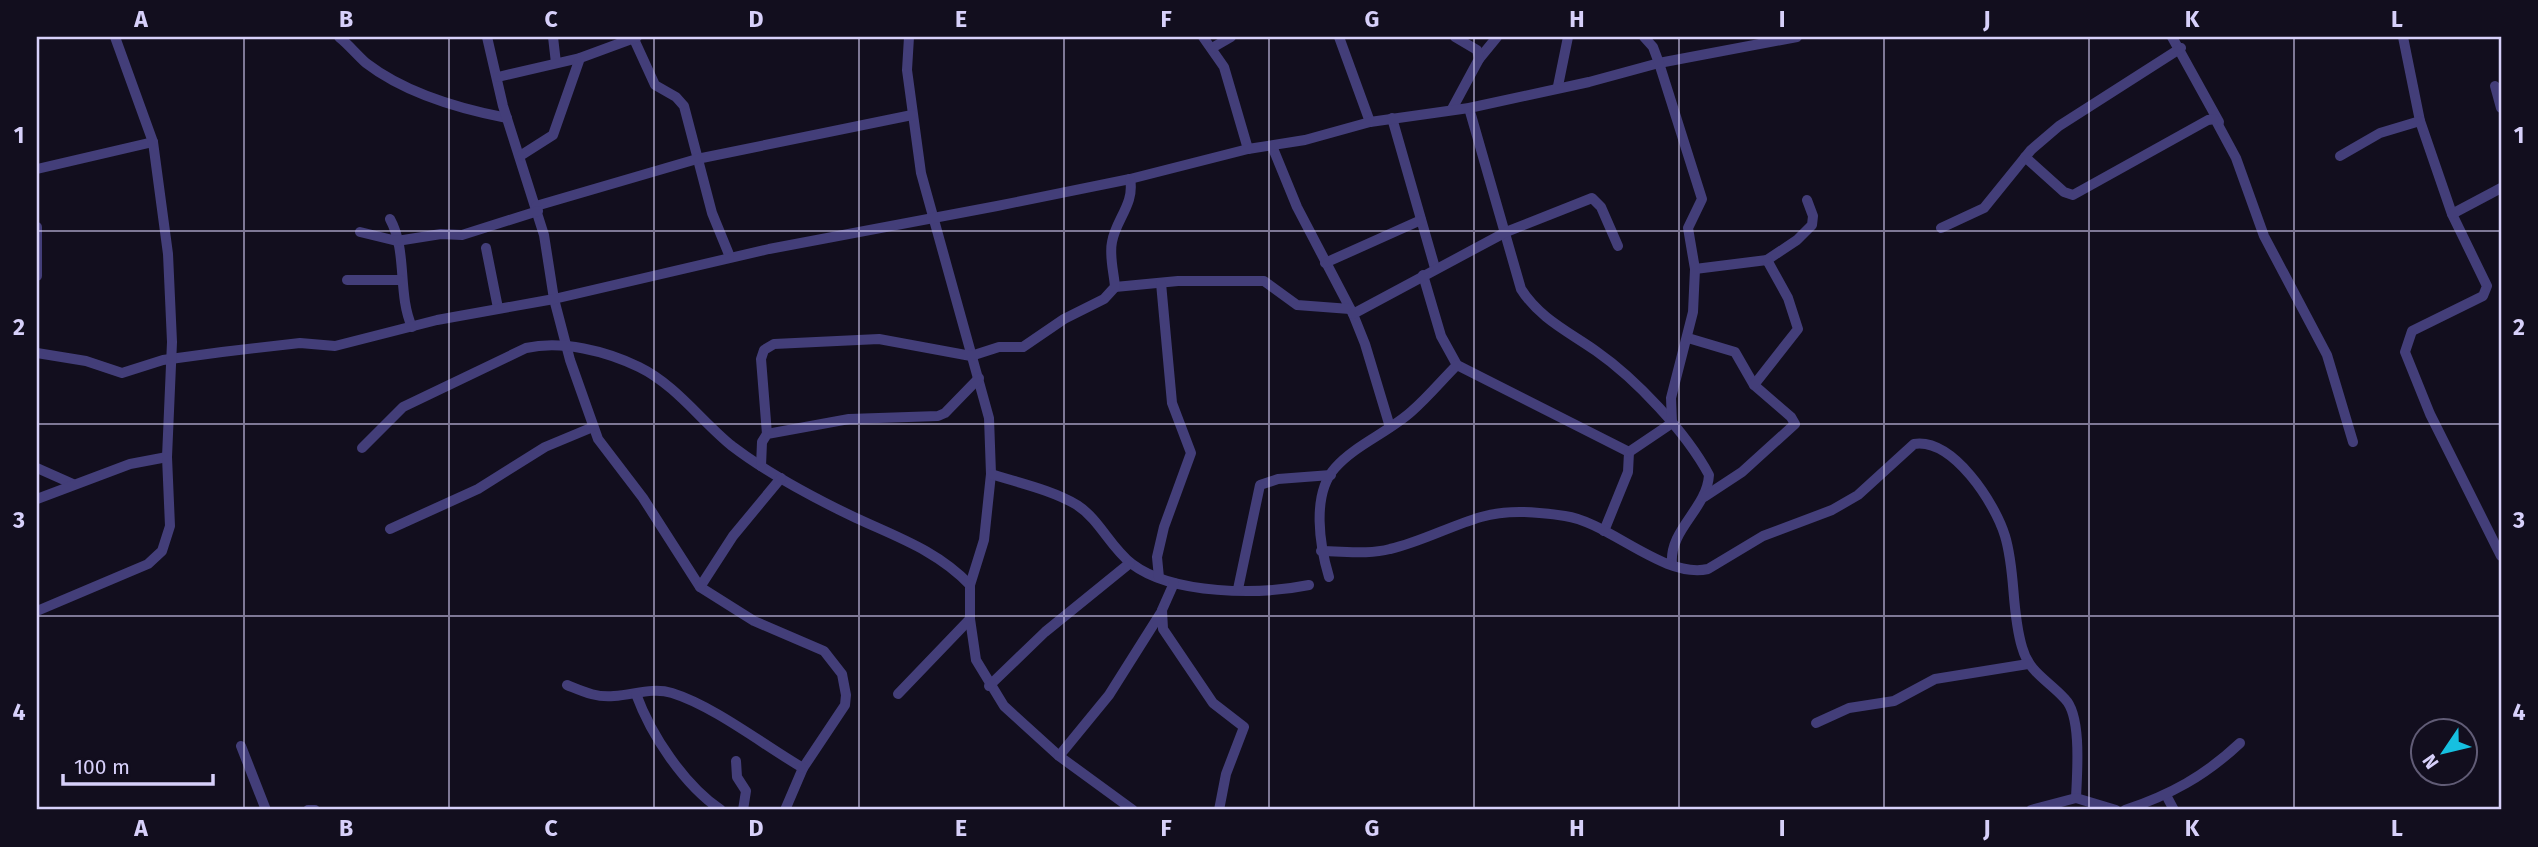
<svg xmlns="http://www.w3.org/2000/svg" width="2538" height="847" font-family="'Fira Sans',sans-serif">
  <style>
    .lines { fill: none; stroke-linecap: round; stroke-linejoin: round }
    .minor { stroke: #433e79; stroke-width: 10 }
    .grid { fill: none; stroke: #d7d0fa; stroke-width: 2; stroke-opacity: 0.55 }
    .neatline { fill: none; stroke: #d7d0fa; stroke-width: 2.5 }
    .grid-label { font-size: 23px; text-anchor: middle; font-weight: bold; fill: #d7d0fa }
  </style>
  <rect width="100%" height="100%" fill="#120e1e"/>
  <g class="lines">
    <g class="minor">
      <path d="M339,37C349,45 357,55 366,63C405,93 460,109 507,118"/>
      <polyline points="487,37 503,106 544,235 554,299 570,360 598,439 643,498 700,587 754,621 824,651 842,674 846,695 845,705 803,768 785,810"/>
      <polyline points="553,37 556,63"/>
      <polyline points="633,37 655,85 676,97 684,106 712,213 730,257"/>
      <polyline points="909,37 907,70 921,173 989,418 991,474 984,540 970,585 970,619 976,660 1004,706 1059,756 1133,810"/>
      <polyline points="1203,37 1224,67 1248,149"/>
      <polyline points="1339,37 1370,122"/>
      <polyline points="2172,37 2219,122"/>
      <polyline points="2403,37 2420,121 2452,214 2487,286 2483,296 2412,331 2405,352 2430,414 2501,556"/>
      <polyline points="1212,48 1231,37"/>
      <polyline points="1479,59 1497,37"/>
      <polyline points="498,77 580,58"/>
      <polyline points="1558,86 1568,37"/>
      <polyline points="2495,86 2501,108"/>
      <path d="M1469,108L1521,289C1539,318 1569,332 1596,351C1636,379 1686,432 1709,475C1707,509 1669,529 1672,564"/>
      <polyline points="1452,109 1479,59 1477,50 1455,37"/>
      <polyline points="1392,118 1435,268"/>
      <polyline points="1272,146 1297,207 1353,314 1365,344 1390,427"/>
      <polyline points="520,156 553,135 580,58 637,37"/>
      <polyline points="2340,156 2380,133 2420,121"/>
      <polyline points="2025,157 2064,192 2073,195 2208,120 2215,119 2236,158 2264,236 2327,355 2353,442"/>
      <polyline points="37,169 153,142"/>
      <polyline points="536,206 697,159 912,115"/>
      <polyline points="2452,214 2501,188"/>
      <path d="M390,219C408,252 397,293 412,327"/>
      <polyline points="37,227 37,276"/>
      <polyline points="1941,228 1984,208 2031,150 2059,126 2181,48"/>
      <polyline points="360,232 397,241 441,234 462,235 538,211"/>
      <polyline points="486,248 498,308"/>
      <polyline points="1325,263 1421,220"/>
      <polyline points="1695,269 1767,260 1797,240 1812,225 1813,216 1807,200"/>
      <polyline points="1423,275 1441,336 1457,365 1629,452 1628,472 1604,531"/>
      <polyline points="347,280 400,280"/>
      <polyline points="1115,287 1178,281 1264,281 1297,305 1350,309"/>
      <polyline points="1353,314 1506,232 1592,198 1601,207 1618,246"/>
      <polyline points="1688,338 1735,352 1754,385 1791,417 1795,424 1742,472 1704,497"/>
      <polyline points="37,353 86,361 122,373 163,360 222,352 300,343 335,346 437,320 554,299 769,249 997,206 1130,179 1248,149 1305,140 1370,122 1469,108 1589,82 1659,63 1797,37"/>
      <polyline points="1754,385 1798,329 1788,298 1767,260"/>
      <path d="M767,434L761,359L764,350L774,344L879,339L971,356L999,347H1023L1064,319L1104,299L1115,287C1114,273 1109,256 1112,242C1116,219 1135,204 1130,179"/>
      <path d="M362,448L403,407L526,348C562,340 606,351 639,367C676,385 701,421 732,446C770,475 814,498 856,518C897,537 938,551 970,585"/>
      <polyline points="1629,452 1672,423 1671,398 1693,312 1695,269 1688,228 1702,199 1659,63 1653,47 1644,37"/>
      <polyline points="761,466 762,442 767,434 849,419 938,416 945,413 979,378"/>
      <polyline points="37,468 73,484"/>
      <path d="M991,474C1019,483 1052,490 1077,505C1100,520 1110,547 1132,564C1173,595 1260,595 1309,585"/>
      <polyline points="37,499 130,464 167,457"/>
      <polyline points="390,529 478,489 545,447 593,427"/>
      <path d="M1321,551C1344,551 1368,555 1390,549C1421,542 1450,526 1481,517C1508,509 1538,512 1565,516C1609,522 1663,579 1708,569L1763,536L1832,510L1858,495L1914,444C1953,438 1995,503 2005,536C2016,572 2011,611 2022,647C2029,673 2048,680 2065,699C2082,716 2077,774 2076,798"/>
      <path d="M1329,577C1320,547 1311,495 1335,468C1355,445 1389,432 1412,411C1428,397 1442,380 1457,365"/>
      <polyline points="1159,578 1157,557 1164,527 1191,453 1172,403 1161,283"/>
      <polyline points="1174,583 1162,610 1163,629 1213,703 1244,727 1226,774 1219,810"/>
      <polyline points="700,587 733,536 781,478"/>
      <polyline points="1238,589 1260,485 1278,479 1331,475"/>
      <polyline points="37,611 148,564 162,551 170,526 167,457 172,342 168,254 153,142 115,37"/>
      <path d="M567,685C582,691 596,698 614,696C634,695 652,687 672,693C714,706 765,746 803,768"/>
      <polyline points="989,686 1045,632 1130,563"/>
      <path d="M636,694C651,735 684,785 721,810"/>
      <polyline points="898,694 970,619"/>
      <polyline points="1816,723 1849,708 1894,701 1935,679 2028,664"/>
      <polyline points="241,746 266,810"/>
      <polyline points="1059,756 1109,695 1162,611"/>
      <polyline points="736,761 737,777 746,791 743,810"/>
      <polyline points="2166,795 2174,810"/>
      <polyline points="308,810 315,810"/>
      <polyline points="2031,810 2076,798 2116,810"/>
      <path d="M2125,810C2170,795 2205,776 2240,743"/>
    </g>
  </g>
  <path class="grid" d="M244,37V810M449,37V810M654,37V810M859,37V810M1064,37V810M1269,37V810M1474,37V810M1679,37V810M1884,37V810M2089,37V810M2294,37V810M37,231H2501M37,424H2501M37,616H2501"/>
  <rect width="2538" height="847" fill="none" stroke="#120e1e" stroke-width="77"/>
  <g transform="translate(2444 752) rotate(235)"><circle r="33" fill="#120e1e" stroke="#615c76" stroke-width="2"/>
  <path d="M0-5L12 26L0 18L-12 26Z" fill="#16c0e0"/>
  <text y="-10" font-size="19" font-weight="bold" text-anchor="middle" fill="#d7d0fa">N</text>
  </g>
  <path d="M63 774v10h150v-10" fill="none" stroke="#d7d0fa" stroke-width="3.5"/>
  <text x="74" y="774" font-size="21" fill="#d7d0fa" stroke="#120e1e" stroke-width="5" paint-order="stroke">100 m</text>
  <rect x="38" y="38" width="2462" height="770" class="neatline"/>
  <g class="grid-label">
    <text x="141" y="27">A</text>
    <text x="346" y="27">B</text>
    <text x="551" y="27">C</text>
    <text x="756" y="27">D</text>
    <text x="961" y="27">E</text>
    <text x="1166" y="27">F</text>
    <text x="1372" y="27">G</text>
    <text x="1577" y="27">H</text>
    <text x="1782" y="27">I</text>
    <text x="1987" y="27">J</text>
    <text x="2192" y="27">K</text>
    <text x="2397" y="27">L</text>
    <text x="19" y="143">1</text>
    <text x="2519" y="143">1</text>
    <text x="19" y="335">2</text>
    <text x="2519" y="335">2</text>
    <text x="19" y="528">3</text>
    <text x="2519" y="528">3</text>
    <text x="19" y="720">4</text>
    <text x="2519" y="720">4</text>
    <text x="141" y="836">A</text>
    <text x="346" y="836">B</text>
    <text x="551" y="836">C</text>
    <text x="756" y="836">D</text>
    <text x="961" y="836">E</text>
    <text x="1166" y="836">F</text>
    <text x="1372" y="836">G</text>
    <text x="1577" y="836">H</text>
    <text x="1782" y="836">I</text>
    <text x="1987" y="836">J</text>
    <text x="2192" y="836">K</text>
    <text x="2397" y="836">L</text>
  </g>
</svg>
